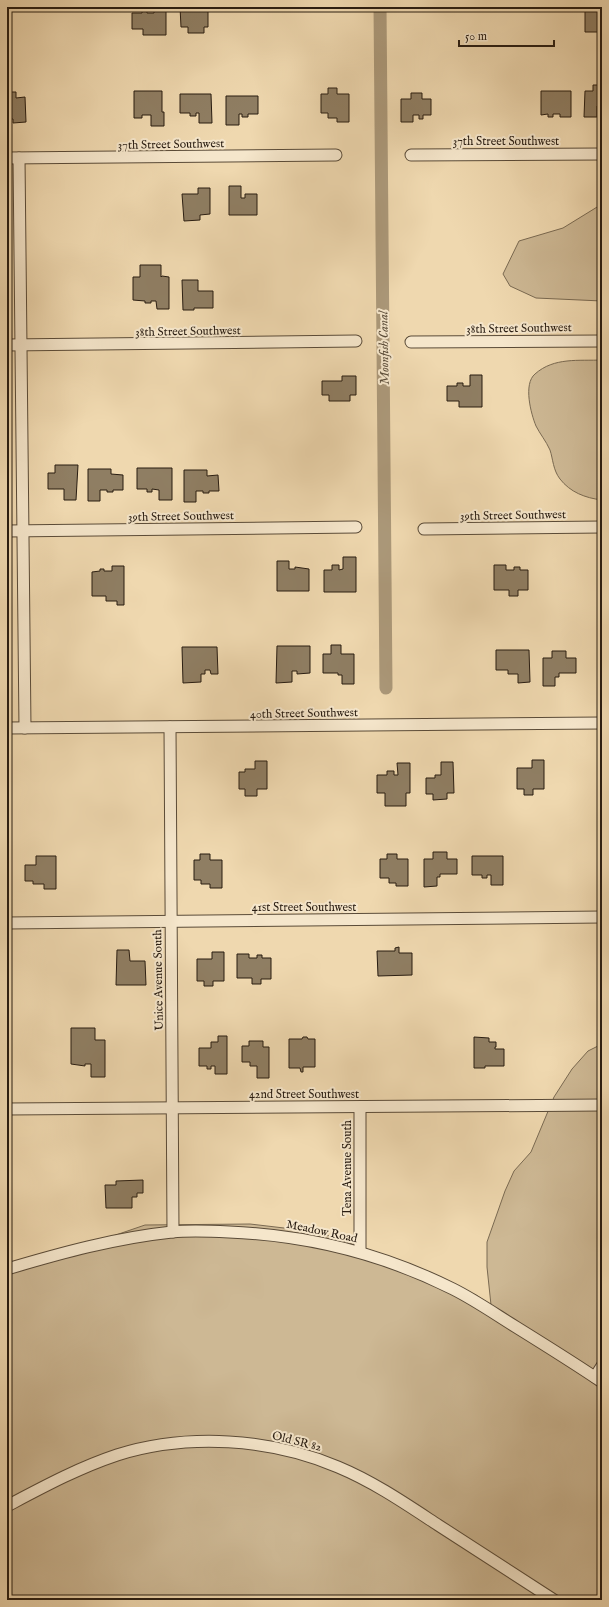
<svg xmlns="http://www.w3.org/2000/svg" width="609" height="1607" font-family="'IM FELL English',serif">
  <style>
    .green { fill: #cdb894; stroke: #7a6a52 }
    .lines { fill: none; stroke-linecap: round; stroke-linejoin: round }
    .canal { stroke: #ab9879; stroke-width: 13 }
    .building { fill: #8f7e63; stroke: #281c11 }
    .minor-casing { stroke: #5a4b38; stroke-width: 13 }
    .minor { stroke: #f5e6cb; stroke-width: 11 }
    .labels { text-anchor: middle; stroke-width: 4; stroke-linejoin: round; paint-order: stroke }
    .street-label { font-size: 12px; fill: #281c11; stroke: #f5e6cb }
    .water-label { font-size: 13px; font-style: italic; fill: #5c4e3b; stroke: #f5e6cb }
  </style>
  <rect width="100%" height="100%" fill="#efd8af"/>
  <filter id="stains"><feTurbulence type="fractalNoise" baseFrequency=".005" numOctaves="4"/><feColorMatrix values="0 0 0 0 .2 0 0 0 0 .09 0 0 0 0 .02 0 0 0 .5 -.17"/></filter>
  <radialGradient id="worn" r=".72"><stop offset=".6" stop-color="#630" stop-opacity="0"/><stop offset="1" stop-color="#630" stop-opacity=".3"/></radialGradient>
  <g class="green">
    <polygon points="602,204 602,301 536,298 510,286 503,274 519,241 563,228"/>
    <path d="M602,360V500C585,498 570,492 560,479C553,470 553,459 550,450C546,441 540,434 536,426C531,414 523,384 535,374C554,357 579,361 602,360Z"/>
    <polygon points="602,1044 602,1600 7,1600 7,1269 37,1262 145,1225 250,1224 318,1232 387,1256 476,1295 491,1305 487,1267 487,1242 505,1191 514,1171 531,1152 554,1097 572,1069 588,1051"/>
  </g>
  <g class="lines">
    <polyline class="canal" points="380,7 386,688"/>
  </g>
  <g class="building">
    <polygon points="154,7 166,7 166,35 143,35 143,29 132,29 132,13 142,13 142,11 147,11 147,13 154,13"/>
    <polygon points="180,7 208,8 208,27 204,27 204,33 188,33 188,27 181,27"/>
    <polygon points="585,7 602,7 602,30 600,30 600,32 585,32"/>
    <polygon points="593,85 602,85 602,106 597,106 597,117 584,117 585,91 593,91"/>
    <polygon points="328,88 337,88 337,94 349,94 349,122 337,122 337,118 328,118 328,113 321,113 321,94 328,94"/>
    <polygon points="134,91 162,91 162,112 164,112 164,126 151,126 151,115 142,115 142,118 134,118"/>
    <polygon points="541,91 571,91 571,117 560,117 560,114 553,114 553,117 548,117 548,114 541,115"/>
    <polygon points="7,92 16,92 16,98 25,97 26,122 13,123 13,119 7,119"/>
    <polygon points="411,93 422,93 422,99 431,99 431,115 423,115 423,119 419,119 419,115 413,115 413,122 401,122 401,99 411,99"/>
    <polygon points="180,94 211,94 212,123 199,123 199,113 196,113 196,116 190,116 190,113 180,113"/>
    <polygon points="226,96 258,96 258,114 248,114 248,117 242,117 242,114 239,114 239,125 226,125"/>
    <polygon points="229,186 241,186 241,198 245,198 245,194 257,194 257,215 229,215"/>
    <polygon points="198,188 210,188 210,214 200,215 200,220 184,221 182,194 198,194"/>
    <polygon points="140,265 161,265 161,277 162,276 169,277 169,309 157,309 156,301 151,301 151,303 145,303 145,301 133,300 133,277 140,277"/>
    <polygon points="182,280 198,280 198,291 213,291 213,308 194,308 194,310 183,310"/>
    <polygon points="470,375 482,375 482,407 459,407 459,401 447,401 447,386 457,386 457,383 463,383 463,386 470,386"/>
    <polygon points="342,376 356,376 356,395 350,395 350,401 329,401 329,395 322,395 322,381 342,381"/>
    <polygon points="55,465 78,465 76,500 64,500 64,489 48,489 48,473 55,473"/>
    <polygon points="137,468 172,468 172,500 159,500 159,490 152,489 152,492 147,492 147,489 137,489"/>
    <polygon points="88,469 111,469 111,474 123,475 123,490 113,490 113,492 107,492 107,490 100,490 100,501 88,501"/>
    <polygon points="184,470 207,470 207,476 218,475 219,491 209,491 209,493 203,493 203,491 196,491 196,502 184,502"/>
    <polygon points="343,557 356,557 356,592 324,592 324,570 332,570 332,565 339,565 339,570 343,569"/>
    <polygon points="277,561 289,561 289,569 295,569 295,567 309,569 309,591 277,591"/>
    <polygon points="494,565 506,565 506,570 514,570 514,567 520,567 520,570 528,570 528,590 518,590 518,596 509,596 509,590 494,590"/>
    <polygon points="112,566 124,566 124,605 117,605 117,601 106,601 106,596 92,596 92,572 100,571 100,569 104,569 104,571 112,571"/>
    <polygon points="331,645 341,645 341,654 354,654 354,684 342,684 342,675 338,675 338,673 323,673 323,654 331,654"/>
    <polygon points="277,646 310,646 310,673 297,674 297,671 292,671 292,682 276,683"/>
    <polygon points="182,647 217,647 218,674 211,674 210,670 205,670 205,674 201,674 201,682 183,683"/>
    <polygon points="496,650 529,650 530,682 518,683 518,674 508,674 508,670 496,670"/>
    <polygon points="552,651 566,651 566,658 576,658 576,673 559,673 559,677 555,677 555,686 543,686 543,658 552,658"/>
    <polygon points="532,760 544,760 544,789 533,789 533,795 524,795 524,789 517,789 517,768 532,768"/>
    <polygon points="255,761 267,761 267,789 257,789 257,796 245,796 245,789 239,789 239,772 245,772 245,769 255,769"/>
    <polygon points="441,762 453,762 454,793 447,793 447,799 433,800 433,794 426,794 426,778 435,778 435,775 441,775"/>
    <polygon points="397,763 410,763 410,793 406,793 406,806 385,806 385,793 377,793 377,775 387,775 387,771 394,771 394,775 398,775"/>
    <polygon points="433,852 447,852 447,859 457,859 457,874 440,874 440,877 437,877 437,886 424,887 424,859 433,859"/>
    <polygon points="200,854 210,854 210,860 222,860 222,888 210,888 210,884 201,884 201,880 194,880 194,860 200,860"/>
    <polygon points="387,854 397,854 397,859 408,859 408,886 396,886 396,883 389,883 389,878 380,878 380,859 387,859"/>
    <polygon points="36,856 56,856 56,889 44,889 44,884 33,884 33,881 25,881 25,865 36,865"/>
    <polygon points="472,856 503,856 503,885 491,885 491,875 487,875 487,878 482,878 482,875 472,875"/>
    <polygon points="399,947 399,953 412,953 412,975 378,976 377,951 395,951 395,948"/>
    <polygon points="117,950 129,950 130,961 145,961 146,985 116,985"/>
    <polygon points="212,952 224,952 224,981 213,981 213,986 204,986 204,981 197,981 197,959 212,959"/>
    <polygon points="237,954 249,954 249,958 257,958 257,955 262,955 262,958 271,958 271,979 261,979 261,984 252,984 252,978 237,978"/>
    <polygon points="71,1028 95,1028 95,1040 105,1040 105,1077 91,1077 91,1064 85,1064 85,1066 71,1064"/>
    <polygon points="218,1036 227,1036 227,1074 215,1074 215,1066 211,1066 211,1069 207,1069 207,1066 199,1066 199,1048 211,1048 211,1042 218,1042"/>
    <polygon points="303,1037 307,1037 308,1039 315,1039 315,1067 303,1067 303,1072 301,1072 300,1068 289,1068 289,1039 302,1039"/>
    <polygon points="474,1037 489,1038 489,1042 496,1042 496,1047 495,1047 495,1049 504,1049 504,1066 485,1066 485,1068 474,1068"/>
    <polygon points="249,1041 263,1041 263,1047 269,1047 269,1078 257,1078 257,1066 250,1066 250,1062 242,1062 242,1046 249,1046"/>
    <polygon points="143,1180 143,1193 137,1193 137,1197 132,1197 132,1208 106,1208 105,1185 116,1185 116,1181"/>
  </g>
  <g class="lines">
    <defs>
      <g id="minor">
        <polyline points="411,155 602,154"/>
        <polyline points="7,158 336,155"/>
        <polyline points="19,158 25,728"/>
        <polyline points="411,342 602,341"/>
        <polyline points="7,345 356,341"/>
        <polyline points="424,529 602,527"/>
        <polyline points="7,531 356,527"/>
        <polyline points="170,727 173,1232"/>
        <polyline points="7,728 602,723"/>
        <polyline points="7,923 602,917"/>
        <polyline points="7,1109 602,1105"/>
        <polyline points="360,1252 360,1107"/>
        <path d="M7,1269C61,1253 115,1238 172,1232C191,1230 210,1231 229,1232C307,1235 383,1254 453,1289C475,1300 495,1314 516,1327C545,1345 574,1363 602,1382"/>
        <polyline points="595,1377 602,1366"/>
        <path d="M7,1506C43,1487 78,1468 117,1455C187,1433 271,1438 338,1467C374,1482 406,1504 438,1525C476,1550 515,1575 554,1600"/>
      </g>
    </defs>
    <use href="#minor" class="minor-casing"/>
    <use href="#minor" class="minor"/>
  </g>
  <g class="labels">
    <g class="street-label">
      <text x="506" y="145">37th Street Southwest</text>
      <text transform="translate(171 144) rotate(-1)" y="4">37th Street Southwest</text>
      <text transform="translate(519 328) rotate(-1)" y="4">38th Street Southwest</text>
      <text transform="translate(188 331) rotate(-1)" y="4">38th Street Southwest</text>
      <text transform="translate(513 515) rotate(-1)" y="4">39th Street Southwest</text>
      <text transform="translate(181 516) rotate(-1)" y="4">39th Street Southwest</text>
      <text transform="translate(304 713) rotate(-1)" y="4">40th Street Southwest</text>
      <text x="304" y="911">41st Street Southwest</text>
      <text transform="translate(158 980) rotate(-91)" y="4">Unice Avenue South</text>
      <text x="304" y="1098">42nd Street Southwest</text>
      <text transform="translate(347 1168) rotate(-90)" y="4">Tena Avenue South</text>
      <text transform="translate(322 1231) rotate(12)" y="4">Meadow Road</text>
      <text transform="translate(297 1441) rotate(14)" y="4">Old SR 82</text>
    </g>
    <g class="water-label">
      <text transform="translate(383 348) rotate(-91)" y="5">Moonfish Canal</text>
    </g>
  </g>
  <rect width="609" height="1607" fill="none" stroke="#efd8af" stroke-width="24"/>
  <rect x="8" y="8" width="593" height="1591" fill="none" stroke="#281c11" stroke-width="2"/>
  <rect x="12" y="12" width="585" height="1583" fill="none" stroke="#281c11"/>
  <path d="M459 40v6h95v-6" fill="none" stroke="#281c11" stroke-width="2"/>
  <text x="465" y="40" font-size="12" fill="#281c11" stroke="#f5e6cb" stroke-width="3" paint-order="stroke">50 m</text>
  <rect width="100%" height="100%" filter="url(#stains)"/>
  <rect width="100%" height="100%" fill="url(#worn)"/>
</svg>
